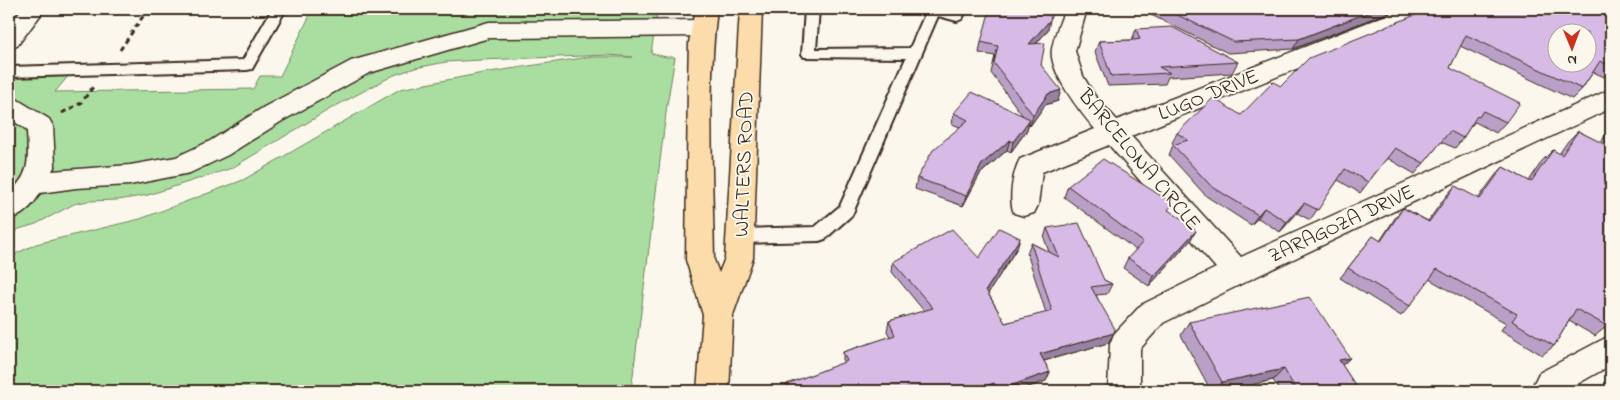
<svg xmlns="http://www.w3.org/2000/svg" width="1620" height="400" font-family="'Indie Flower',sans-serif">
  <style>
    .green { fill: #aadea0; stroke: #72845f }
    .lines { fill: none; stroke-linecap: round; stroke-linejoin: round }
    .lane-casing { stroke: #3b2a1e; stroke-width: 4 }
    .street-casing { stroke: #3b2a1e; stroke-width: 3 }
    .primary-casing { stroke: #3b2a1e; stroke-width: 3 }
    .path { stroke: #3b2a1e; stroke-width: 3; stroke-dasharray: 5 4; stroke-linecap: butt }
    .lane { fill: #fbf7ec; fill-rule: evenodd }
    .street { fill: #fbf7ec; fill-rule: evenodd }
    .primary { fill: #fddcac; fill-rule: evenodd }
    .wall { fill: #baa0c7; stroke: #3b2a1e }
    .shaded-wall { fill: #9782a2; stroke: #3b2a1e }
    .building { fill: #d8bae7; stroke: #3b2a1e; fill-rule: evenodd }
    .labels { text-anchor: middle; stroke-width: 4; stroke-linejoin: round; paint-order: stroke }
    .street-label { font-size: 21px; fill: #3b2a1e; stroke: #fbf7ec }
  </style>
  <rect width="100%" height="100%" fill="#fbf7ec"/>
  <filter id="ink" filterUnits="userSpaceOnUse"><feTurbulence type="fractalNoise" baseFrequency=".02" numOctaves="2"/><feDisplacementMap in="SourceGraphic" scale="10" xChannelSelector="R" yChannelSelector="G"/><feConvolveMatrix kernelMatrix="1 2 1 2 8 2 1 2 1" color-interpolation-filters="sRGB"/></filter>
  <g filter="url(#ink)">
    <polygon class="green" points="313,9 387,9 387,11 659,9 652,15 657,16 651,53 666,57 675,57 667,105 631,391 9,391 9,257 36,244 140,219 243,180 400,89 483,73 589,57 633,57 609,55 481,60 446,62 415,68 394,75 330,109 232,168 148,195 118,200 88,201 74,204 36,224 19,229 9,239 9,72 74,69 55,92 253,89 260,76 280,76"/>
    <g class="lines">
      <defs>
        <g id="lane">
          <polygon points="272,9 286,9 252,69 247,70 9,77 9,67 243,60"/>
          <polygon points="805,9 819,9 816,49 910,48 925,14 905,12 903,9 967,9 962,19 957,21 938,16 852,215 825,239 819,241 740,243 734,241 732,236 734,231 740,229 815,227 840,206 906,58 804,57 802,54"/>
        </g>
        <g id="street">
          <polygon points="22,9 45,9 17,46 9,48 9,24"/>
          <path d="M1065,9H1087L1075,51L1083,76L1095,96L1117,120L1402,9H1434L1431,14L1131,136L1241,257L1611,89V108L1247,281L1163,323L1140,349V391H1108L1110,344L1114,334L1141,305L1216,268L1109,145L1042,172L1038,205L1034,213L1024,216L1014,213C1008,200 1013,171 1020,159L1095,129C1081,113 1048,71 1052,49C1054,36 1060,22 1065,9Z"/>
          <path d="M703,20L711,22L715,28L711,34L703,36L489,38L369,73L282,121L228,155L190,173L130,185L76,188L40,193C33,206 22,216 9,220V193C32,173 28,158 27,130L9,118V97L18,100L49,119L53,126L55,165L52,171L130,165L176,157L210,141L264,107L351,61L489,22Z"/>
          <polygon points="1611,335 1611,365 1565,391 1538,391 1534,383 1539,373"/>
        </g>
        <path id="primary" d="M695,9H717C707,90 713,178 714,260L719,273L725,258L740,9H762L753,258L733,315L729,391H697L703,315L686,260L688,81L689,43Z"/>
      </defs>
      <use href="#lane" class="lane-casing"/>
      <use href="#street" class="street-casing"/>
      <use href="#primary" class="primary-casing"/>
      <g class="path">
        <polyline points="120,50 148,9"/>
        <polyline points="62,113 81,103 93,87"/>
      </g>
      <use href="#lane" class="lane"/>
      <use href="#street" class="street"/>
      <use href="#primary" class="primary"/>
    </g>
    <g class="wall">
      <polygon points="1139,9 1397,9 1293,49 1228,53"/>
      <polygon points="1430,9 1611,9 1611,80 1593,72 1582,89 1572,99 1460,46 1450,68 1506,122 1496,133 1475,122 1470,127 1463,138 1455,148 1441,142 1415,174 1387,158 1360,193 1338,180 1310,220 1297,213 1280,232 1258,218 1251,225 1206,196 1169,155 1173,145 1174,145 1172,143 1177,133 1241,115 1281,86"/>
      <polygon points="1136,29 1238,62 1232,73 1168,77 1165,84 1108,86 1095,52 1099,41 1132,40"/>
      <polygon points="1048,30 1036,44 1041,65 1058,101 1045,105 1030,126 1029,124 1027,130 1011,152 1007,150 980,174 963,206 915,189 917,178 960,127 952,124 954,113 1023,116 991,73 995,56 979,53 981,42"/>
      <polygon points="1611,124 1611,319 1607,326 1595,336 1569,321 1554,346 1542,355 1501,330 1506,323 1429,279 1410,306 1401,316 1340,278 1373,236 1380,241 1395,218 1403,208 1428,221 1446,196 1455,186 1478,199 1494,177 1503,167 1529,181 1542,161 1553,150 1559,154 1568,141 1578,131 1601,143"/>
      <polygon points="1068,186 1169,211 1190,241 1149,286 1123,268 1128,258 1136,250 1064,197"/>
      <polygon points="1047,228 1104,280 1112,284 1107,294 1096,295 1114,333 1108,343 1044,361 1050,372 1046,381 1017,391 787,391 787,384 843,363 843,352 890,337 887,331 889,321 924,311 892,272 893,262 979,258 1017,248 988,293 1005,323 1046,313 1027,253 1031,243 1049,252 1044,238"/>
      <polygon points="1189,322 1350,358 1342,365 1359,391 1280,391 1273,380 1224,391 1211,391 1181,335"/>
    </g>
    <g class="shaded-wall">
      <polygon points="1377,9 1397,9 1293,49 1299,39"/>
      <polygon points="1050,20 1048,30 1026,55 1029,44"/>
      <polygon points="1061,90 1058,101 1045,105 1030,126 1033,115 1048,94"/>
      <polygon points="1030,119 1027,130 1011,152 1013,142"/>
      <polygon points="1010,140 1007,150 980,174 963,206 966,196 982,164"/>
      <polygon points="1304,203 1297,213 1280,232 1287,222"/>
      <polygon points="1264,208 1258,218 1251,225 1258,215"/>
      <polygon points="1196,231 1190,241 1149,286 1154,276"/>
      <polygon points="1020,238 1017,248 984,300 986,290"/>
      <polygon points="1114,333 1108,343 1036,363 1040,354"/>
      <polygon points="1350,358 1338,369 1339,360"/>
      <polygon points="1284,369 1273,380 1224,391 1215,391 1222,382"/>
      <polygon points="1050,372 1046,381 1017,391 997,391 998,390"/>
      <polygon points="994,383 991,391 971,391"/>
      <polygon points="1308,388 1305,391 1296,391 1296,390"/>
    </g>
    <g class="building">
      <polygon points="990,9 1053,9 1050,20 1029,44 1045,43 1041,65 1061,90 1048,94 1033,115 994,63 998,46 981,42"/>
      <polygon points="1165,9 1377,9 1299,39 1234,42"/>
      <path d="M1430,9H1611V66L1600,61L1582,89L1466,35L1450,68L1520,103L1506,122L1483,111L1479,117L1477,116L1463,138L1450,131L1424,163L1395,148L1368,182L1345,169L1318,210L1304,203L1287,222L1264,208L1258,215L1211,186L1173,145L1188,140L1177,133L1213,98L1241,115L1273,82L1281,86L1309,58ZM1558,32H1588V62H1558Z"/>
      <polygon points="1172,27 1238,62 1159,67 1170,73 1111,76 1099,41 1135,40 1140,39 1136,29"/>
      <polygon points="972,92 1030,119 1013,142 1010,140 982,164 966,196 917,178 933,150 968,120 954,113"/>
      <polygon points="1578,131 1606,145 1611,134 1611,319 1607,326 1576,309 1554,346 1512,321 1517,314 1437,269 1410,306 1348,268 1373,236 1381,241 1403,208 1429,222 1455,186 1480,199 1503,167 1531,182 1553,150 1562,155"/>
      <polygon points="1103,159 1169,201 1172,205 1168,210 1188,223 1196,231 1154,276 1128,258 1143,242 1068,186"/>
      <polygon points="1079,223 1104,280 1112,284 1091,287 1115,329 1114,333 1040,354 1050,372 998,390 994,383 971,391 790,391 787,384 847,361 843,352 895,335 889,321 933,308 893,262 952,229 979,258 999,228 1020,238 986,290 1005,323 1052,311 1031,243 1059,257 1047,228"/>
      <polygon points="1310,297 1350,358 1339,360 1359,391 1310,391 1308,388 1296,390 1284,369 1222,382 1189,322"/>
    </g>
  </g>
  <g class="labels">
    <g class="street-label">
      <text transform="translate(1208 94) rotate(-22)" y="7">LUGO DRIVE</text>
      <text transform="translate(1140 159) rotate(50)" y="7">BARCELONA CIRCLE</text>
      <text transform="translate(743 164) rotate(-88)" y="7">WALTERS ROAD</text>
      <text transform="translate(1341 223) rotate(-25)" y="7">ZARAGOZA DRIVE</text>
    </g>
  </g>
  <rect width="1620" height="400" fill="none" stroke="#fbf7ec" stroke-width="30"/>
  <rect x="15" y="15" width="1590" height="370" fill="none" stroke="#3b2a1e" stroke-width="2" filter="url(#ink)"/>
  <g transform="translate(1572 48) rotate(179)"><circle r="24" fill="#fbf7ec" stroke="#aea59a"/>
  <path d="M0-4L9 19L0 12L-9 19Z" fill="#c8321e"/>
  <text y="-8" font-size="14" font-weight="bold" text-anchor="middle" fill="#3b2a1e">N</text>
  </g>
</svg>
